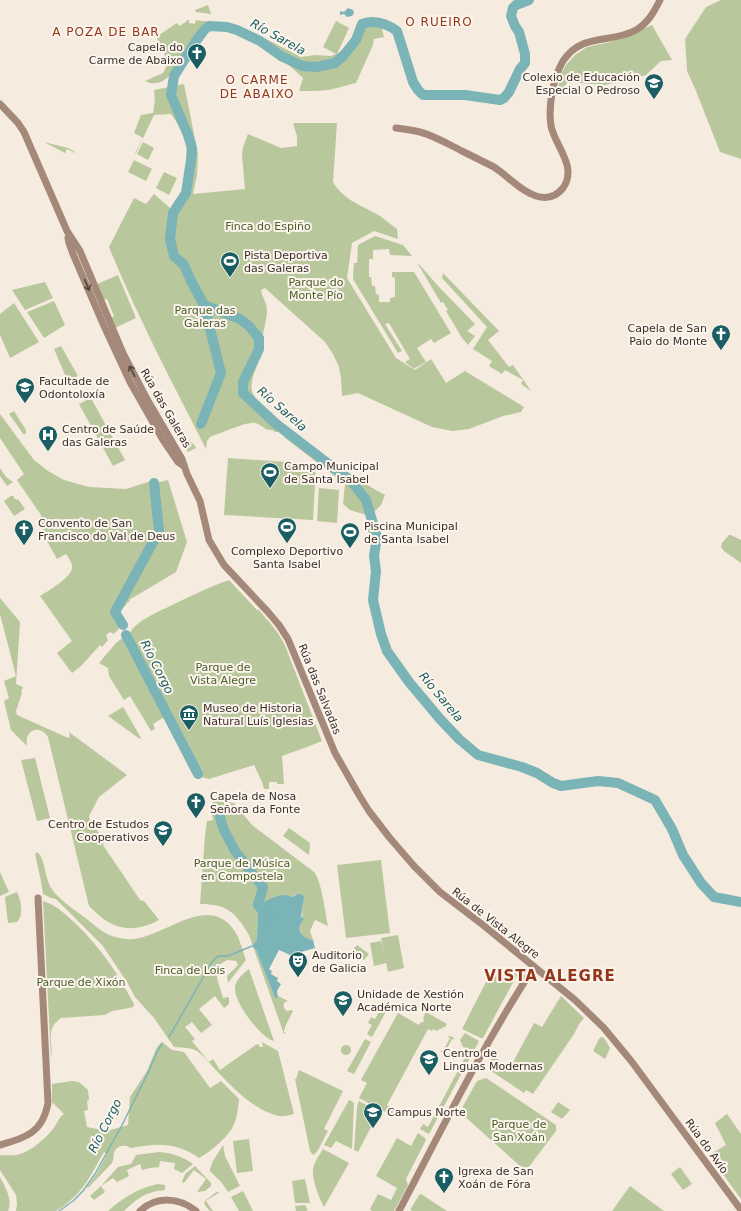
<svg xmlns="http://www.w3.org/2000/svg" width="741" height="1211" font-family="'DejaVu Sans',sans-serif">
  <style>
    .green { fill: #b9c79d }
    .water { fill: #7bb4b6 }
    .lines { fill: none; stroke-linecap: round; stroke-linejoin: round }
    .stream { stroke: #7bb4b6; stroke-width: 1.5 }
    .river { stroke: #7bb4b6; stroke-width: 10 }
    .secondary { stroke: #a4897a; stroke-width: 7 }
    .oneway { stroke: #56463e }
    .labels { text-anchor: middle; stroke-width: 4; stroke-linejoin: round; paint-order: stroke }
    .poi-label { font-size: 11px; fill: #3c2f2a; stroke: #fcf5ed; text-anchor: start }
    .park-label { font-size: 11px; fill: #4b5d2a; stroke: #fcf5ed }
    .street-label { font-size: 11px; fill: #3c2f2a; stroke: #fcf5ed }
    .neighbourhood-label { font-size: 12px; letter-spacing: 1px; fill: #943619; stroke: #fcf5ed }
    .water-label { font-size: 12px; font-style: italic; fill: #1a5e63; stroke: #fcf5ed }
    .district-label { font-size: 15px; font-weight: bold; letter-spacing: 1px; fill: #943619; stroke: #fcf5ed }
  </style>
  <rect width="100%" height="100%" fill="#f6ebdf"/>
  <g class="green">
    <polygon points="721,0 741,0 741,159 720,152 696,91 687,71 685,39 706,7"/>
    <polygon points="208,5 211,14 196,12 195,10"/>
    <path d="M379,18L384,37L374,39L373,45L356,83L329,90L315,91H299L303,78L266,44V39L301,57L315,55L331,56L336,54L323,47L336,21L349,28L337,54C350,48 356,33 362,21Z"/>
    <path d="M188,20H189V23L195,24L196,20L210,22V25C207,26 204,26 201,28C187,41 173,95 145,81L163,73L168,63L160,43L156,37L177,23L180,26Z"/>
    <polygon points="652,25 672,60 661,61 646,75 605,85 568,82 557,95 560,76 566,65 575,55 587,47 610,42 632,34"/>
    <path d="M184,84L198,154L197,175L193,194L245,189L242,155L243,147L248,134L281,148L297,146V136L293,123H337L333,182C344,201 362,205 380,216C386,220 391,225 397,229L398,239L374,231L352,243L347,278L396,358L415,370L431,359L446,383L465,371L524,407L521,412L503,416L469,429L453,431L432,427L358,393L342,396L341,378L339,367L333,354L325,342L265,288L261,290C262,296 264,298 266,304C269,314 264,325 263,335C263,341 264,346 262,353C259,364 249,379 252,391C256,406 282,416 284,428L280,432H275L272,430C264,431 262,424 255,423C248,421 219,434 210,437L207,441L206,449C172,382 137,316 109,247L134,198L146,204L154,194L171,209C175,205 179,202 181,197C185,187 189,147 185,138C182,130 176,121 171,114L154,115L136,153H135L143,138L134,133L141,115L153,113L155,100L154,90Z"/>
    <polygon points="44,142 68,148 75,152 75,153 67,149 65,153"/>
    <polygon points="143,142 154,148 148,160 137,154"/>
    <polygon points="134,160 152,169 146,181 128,172"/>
    <polygon points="164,172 177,178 169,195 156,188"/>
    <polygon points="375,236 403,245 412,256 390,255 389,249 373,250 373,259 369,259 369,277 371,277 372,286 375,286 376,294 379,295 379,302 390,302 390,298 395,297 395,278 392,277 392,272 414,272 451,333 434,343 431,339 417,348 426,362 415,368 414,369 405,362 410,359 389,323 385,324 402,351 398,353 353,279 354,263 357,263 358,245"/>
    <polygon points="418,264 419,264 439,287 475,324 467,331 475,336 468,345 462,338 446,311 448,310 443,302 441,303"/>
    <polygon points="443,273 499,331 488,340 509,367 513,365 531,391 521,384 523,380 505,370 502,374 489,366 492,361 473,349 487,327 442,278"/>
    <polygon points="118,275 136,318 115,328 111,318 114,316 107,299 104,300 97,284"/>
    <polygon points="45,282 53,298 25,310 12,290"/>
    <polygon points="54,301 65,325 44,338 27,312"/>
    <polygon points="14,303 39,342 10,358 0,335 0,314"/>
    <polygon points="61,346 78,376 68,382 54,349"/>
    <polygon points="91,398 125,460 113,466 79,404"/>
    <polygon points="14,411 26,430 26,433 24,435 9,414"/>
    <path d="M0,414L34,460L48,471L64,480L89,487L126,489L151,481L153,484L157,530L113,613L122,625L114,634L110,632L106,635L108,640L102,647L100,645L81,666L72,673L57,653L72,641L40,596C48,591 75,576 72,565C71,561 68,557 66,554L57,559L47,541L44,542L41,515L17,480L24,474L0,438Z"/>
    <path d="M290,430C321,452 351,477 385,495L381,505L373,513L374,534L368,532L366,515L350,510L343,504L345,484L284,437L285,433Z"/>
    <path d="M185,435C189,442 193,442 196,448L188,452L180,437Z"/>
    <polygon points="228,458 316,464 313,520 224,515"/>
    <polygon points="0,468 6,477 13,482 7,486 0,476"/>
    <polygon points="168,480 187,542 176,572 129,600 130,601 126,604 126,605 119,611 161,530 156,483"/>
    <polygon points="319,488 339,490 337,523 317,521"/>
    <polygon points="11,496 13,496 16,500 18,499 25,509 14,516 4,501"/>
    <polygon points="729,535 731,535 741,540 741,563 724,551 721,547 722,543"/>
    <path d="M229,580L257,610H259C269,622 280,633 286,648L322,741L307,747L282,756L284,784H277V782H269V789H264L262,782L254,765L209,779L201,777L129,634C138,619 157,613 172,605C191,596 209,587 229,580Z"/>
    <path d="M0,598L20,622L16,684L23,687L21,692L22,693L16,711L17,715L66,737L70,738L69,732L127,775L99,797L89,816L90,820L104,840L103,845L140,900L144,901L159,920C130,935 111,929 89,906L48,737C40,724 24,729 27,746L11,730L4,701L9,698L4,681L16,676L0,614Z"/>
    <polygon points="125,636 166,716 153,724 155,729 151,731 130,696 124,700 109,676 108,668 99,663 116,643"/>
    <polygon points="123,707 141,738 140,739 108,716"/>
    <polygon points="35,758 50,818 37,821 21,760"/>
    <path d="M213,800H214L234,803L252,825L314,872C322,882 325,912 328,926L315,920L310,931L313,940C300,937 299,933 301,922C303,916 302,908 303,902V899L297,894C291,898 285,895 278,896C272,896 262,904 258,908L257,937V940L253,946L256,950L275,998L278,996L288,1001L284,1003C283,1006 284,1009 287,1011L292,1010L293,1011L285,1027L284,1032H286L284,1034L249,935C235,912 227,904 200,904L205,835L207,821L213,820L211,810Z"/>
    <polygon points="289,828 310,843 309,855 283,836"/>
    <path d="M37,852C45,858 45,878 51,888C60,901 75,910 88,920C94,925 100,930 107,934C118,939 132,941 143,937C174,929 214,893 237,935C241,943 243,952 246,960L228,983L227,976L238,965L236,961L227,960L214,968L217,973V978L223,998L229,997V1004L224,1008L215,996L199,1009L212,1025L201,1033L192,1022L185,1027L195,1039L192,1041L209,1062L213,1059L220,1070L257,1044L259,1045L260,1047H263L262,1042L278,1051L294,1114C289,1115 284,1117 279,1116C254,1111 231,1086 215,1069C209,1063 203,1054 195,1050C188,1047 181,1048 174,1047L154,1018L135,997L127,982L103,946L56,899L52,898H51L43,894L41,881L35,854Z"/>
    <polygon points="381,860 390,933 346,938 337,865"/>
    <polygon points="0,872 9,892 0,896"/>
    <path d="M17,892C21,901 24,915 17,922L8,923L5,897Z"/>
    <path d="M43,901C58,906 65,914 76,924C101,948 118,974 134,1004L133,1007L124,1009L112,1011L105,1015L61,1018C44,1030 54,1043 51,1058Z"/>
    <polygon points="398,935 404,968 388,972 386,963 374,966 370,943 381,941 384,955 381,938"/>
    <polygon points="357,945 369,954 364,960 352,951"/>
    <path d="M249,969L274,1041C261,1038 234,1003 235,988C235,981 243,973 249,969Z"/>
    <polygon points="512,970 517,975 483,1038 481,1038 462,1029 486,982 491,976 498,972 508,978"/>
    <path d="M561,996L584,1018L579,1024L574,1034L533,1094L526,1090L524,1093L491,1071C490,1066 489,1061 493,1056L499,1060V1062L506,1066L505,1068L507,1069L510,1068L534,1023L542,1027Z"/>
    <polygon points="382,1007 387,1010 372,1037 367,1034 372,1025 368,1023 371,1017 375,1019"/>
    <polygon points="426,1012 447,1024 445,1027 438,1030 437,1031 433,1029 432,1031 428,1029 387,1105 395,1111 396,1110 393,1116 359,1098 367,1083 361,1080 398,1013 419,1025 421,1022 423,1023 424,1019 423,1018"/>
    <polygon points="465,1033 479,1041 429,1134 420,1129 423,1124 428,1127 469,1050 463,1047 460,1040"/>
    <polygon points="449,1036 453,1037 454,1040 452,1039 445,1052 447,1054 445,1054 441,1052 441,1050 443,1051 450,1038 448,1037"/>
    <polygon points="601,1037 604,1038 610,1048 608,1053 605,1059 593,1051 599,1039"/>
    <polygon points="365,1039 371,1042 354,1074 347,1071"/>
    <path d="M162,1042L172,1050L184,1052L210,1088L221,1081L239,1099C238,1109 237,1121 231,1130C226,1138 208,1154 199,1158C176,1142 157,1143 131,1148C125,1144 116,1145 114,1153C113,1157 114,1159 112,1163L88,1188L87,1187L96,1175L107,1154L104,1152C90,1177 82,1195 56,1211H16L17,1204L16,1195L0,1170V1156L1,1155C7,1155 15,1156 20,1154C31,1151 46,1138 53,1129C57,1124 58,1118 64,1114L52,1102V1084L72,1081L79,1082L88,1090L89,1100L87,1101L88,1110L84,1111L87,1127L107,1131L128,1125L130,1097L147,1071L157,1047Z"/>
    <circle cx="346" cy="1050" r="5"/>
    <polygon points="299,1070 343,1091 324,1129 328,1131 317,1152 313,1155 310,1151 295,1079 296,1079"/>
    <polygon points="486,1078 556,1125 556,1131 528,1168 520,1166 463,1115 463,1106 477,1081"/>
    <polygon points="349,1100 353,1102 354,1103 352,1149 336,1141 331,1148 324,1145"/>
    <polygon points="359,1101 379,1112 358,1152 354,1150 357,1107 358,1103"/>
    <polygon points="558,1102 570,1110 562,1119 551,1112"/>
    <polygon points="727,1114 741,1134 741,1199 709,1155 726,1145 715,1123"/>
    <polygon points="418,1133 425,1138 426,1140 406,1179 408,1185 394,1211 372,1211 370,1209 378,1194 391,1200 397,1188 376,1176 397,1138 411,1146"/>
    <polygon points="249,1139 253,1171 237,1173 233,1141"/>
    <polygon points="223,1145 225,1156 240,1186 228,1192 222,1183 210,1171 210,1169 213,1161"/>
    <path d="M323,1149L349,1163L324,1207C319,1197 310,1177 314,1165C316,1160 320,1154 323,1149Z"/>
    <path d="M159,1152C172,1153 182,1156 193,1164L182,1173L174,1169L175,1163L160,1161L159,1167L150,1168L142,1170L140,1164L127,1170L129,1176L117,1182L113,1178L101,1186L105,1192L94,1200L90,1196L101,1186L118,1167L131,1164L136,1155Z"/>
    <polygon points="195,1166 211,1183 211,1186 205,1191 197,1192 206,1179 194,1170 184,1183 182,1182 185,1174"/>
    <polygon points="680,1167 692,1184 683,1190 671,1174"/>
    <path d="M0,1177C5,1187 13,1199 8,1211H0Z"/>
    <polygon points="305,1179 310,1203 295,1203 292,1181"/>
    <path d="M158,1184L165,1185V1190C147,1191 137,1198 124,1211H108C123,1198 138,1188 158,1184Z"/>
    <polygon points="630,1186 664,1211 612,1211"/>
    <polygon points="243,1191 253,1211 239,1211 231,1197"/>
    <path d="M217,1192H220L206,1201L213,1211H210C205,1205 201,1203 209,1198C212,1196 214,1193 217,1192Z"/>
    <polygon points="421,1194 447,1211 413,1211 410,1210 419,1195"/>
    <polygon points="305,1205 308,1210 306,1211 296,1211 295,1206"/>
  </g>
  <g class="water">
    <polygon points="348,8 353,10 354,13 352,16 347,17 344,14 340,15 340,11 344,12"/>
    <path d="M297,894H301L304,897L301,917L304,919C295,929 301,938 313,940L315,948L290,955L279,950L269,969L272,971L271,974L278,978L277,981L281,984L277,991L278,997L275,998L256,950L252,946L257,940V937L258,908C262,902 275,895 283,895C290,895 291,899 297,894Z"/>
  </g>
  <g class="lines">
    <g class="stream">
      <polyline points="169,1037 212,962 218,956 228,956 252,946"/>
      <polyline points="59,1211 73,1201 83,1191 95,1174 121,1127 148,1073 157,1052 162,1044"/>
    </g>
    <g class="river">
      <path d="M529,0L516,5L513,8L511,16L515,26L519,32L525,54V63L520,69L509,92L504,98L500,100L465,95H423L418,90L413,82L397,31C386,23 375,19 362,24L356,40L344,55L335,63L317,67L302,66L281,56L260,41L237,30L227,27L209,26L205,29L196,41L174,76L171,95L188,135L192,148L191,160L186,193L173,213L170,239L174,256L184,265L191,281L204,305L240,319L249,326L259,338V349L243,382V393L275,423L352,482L366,500L377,537L374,556L376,571L373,600L381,634L387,651L409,682L440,719L459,739L478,755L522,767L537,773L553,783L561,786L598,781L618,783L655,800L672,829L683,855L701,883L714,897L741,902"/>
      <polyline points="201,424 221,373 204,305"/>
      <polyline points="123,625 115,612 159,531 154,483"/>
      <polyline points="126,635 198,774"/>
      <polyline points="220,817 223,828 235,851 263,887 258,905 268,917"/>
    </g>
    <g class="secondary">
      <polyline points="0,104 18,123 24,132 67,231 80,251 123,353 147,399 182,459 187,474 200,501 209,540 224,565 268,612 279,625 288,639 335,753 359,795 369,811 389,837 414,866 440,892 483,925 575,1000 604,1028 632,1062 741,1210"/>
      <path d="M396,128C404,129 412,130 420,132C435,136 450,145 464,152C474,157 484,162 494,167C508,176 520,191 536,196C546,199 556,197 563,188C578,167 555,146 551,126C548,106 553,78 563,61C582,32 611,44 636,30C648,23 654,12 660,0"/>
      <polyline points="68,238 69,243 73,254 104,326 130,382 163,440 178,462 184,466"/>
      <path d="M0,1145C26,1138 43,1132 48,1103L38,898"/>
      <path d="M140,1211C156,1196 179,1197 196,1211"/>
      <path d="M399,1211C442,1129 483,1045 534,967"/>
    </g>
  </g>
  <defs><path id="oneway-shaft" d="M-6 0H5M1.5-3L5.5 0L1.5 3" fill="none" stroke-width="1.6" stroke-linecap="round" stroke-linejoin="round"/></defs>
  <g class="oneway">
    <use href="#oneway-shaft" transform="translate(87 285) rotate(67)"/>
    <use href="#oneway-shaft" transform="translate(132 371) rotate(-117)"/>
  </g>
  <defs>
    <symbol id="church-pin" viewBox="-11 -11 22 30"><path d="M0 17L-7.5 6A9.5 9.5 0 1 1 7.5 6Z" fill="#1a5e63" stroke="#fcf5ed"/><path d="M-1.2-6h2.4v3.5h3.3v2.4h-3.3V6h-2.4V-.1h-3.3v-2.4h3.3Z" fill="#fff"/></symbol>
    <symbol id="school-pin" viewBox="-11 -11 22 30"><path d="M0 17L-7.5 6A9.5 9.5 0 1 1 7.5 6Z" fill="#1a5e63" stroke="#fcf5ed"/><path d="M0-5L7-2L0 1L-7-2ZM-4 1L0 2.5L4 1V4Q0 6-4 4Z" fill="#fff"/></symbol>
    <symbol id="stadium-pin" viewBox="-11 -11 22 30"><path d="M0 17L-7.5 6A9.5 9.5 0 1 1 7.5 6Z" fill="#1a5e63" stroke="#fcf5ed"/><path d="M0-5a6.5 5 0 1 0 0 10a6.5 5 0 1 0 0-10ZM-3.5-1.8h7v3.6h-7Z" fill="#fff"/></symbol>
    <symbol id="university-pin" viewBox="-11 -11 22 30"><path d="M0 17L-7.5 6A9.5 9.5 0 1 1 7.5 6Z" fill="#1a5e63" stroke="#fcf5ed"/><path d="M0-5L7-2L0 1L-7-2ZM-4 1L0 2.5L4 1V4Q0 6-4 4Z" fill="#fff"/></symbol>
    <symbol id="hospital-pin" viewBox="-11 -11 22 30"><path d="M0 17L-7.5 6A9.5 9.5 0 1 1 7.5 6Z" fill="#1a5e63" stroke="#fcf5ed"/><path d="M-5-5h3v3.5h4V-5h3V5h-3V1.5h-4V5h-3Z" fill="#fff"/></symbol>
    <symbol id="museum-pin" viewBox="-11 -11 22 30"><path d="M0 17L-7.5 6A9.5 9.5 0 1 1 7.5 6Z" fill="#1a5e63" stroke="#fcf5ed"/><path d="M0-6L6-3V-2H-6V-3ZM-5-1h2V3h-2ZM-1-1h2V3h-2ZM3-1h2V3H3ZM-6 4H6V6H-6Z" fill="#fff"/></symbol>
    <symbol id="theatre-pin" viewBox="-11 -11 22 30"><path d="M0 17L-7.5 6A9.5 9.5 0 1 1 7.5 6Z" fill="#1a5e63" stroke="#fcf5ed"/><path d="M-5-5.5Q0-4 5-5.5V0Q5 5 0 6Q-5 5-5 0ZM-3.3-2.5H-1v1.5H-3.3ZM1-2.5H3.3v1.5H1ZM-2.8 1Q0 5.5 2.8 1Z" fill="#fff"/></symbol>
  </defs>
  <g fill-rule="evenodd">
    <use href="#church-pin" x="186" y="42" width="22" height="30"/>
    <use href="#school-pin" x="643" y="72" width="22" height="30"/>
    <use href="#stadium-pin" x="219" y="250" width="22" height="30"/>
    <use href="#church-pin" x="710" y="323" width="22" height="30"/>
    <use href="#university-pin" x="14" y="376" width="22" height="30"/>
    <use href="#hospital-pin" x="37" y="424" width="22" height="30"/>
    <use href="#stadium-pin" x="259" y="461" width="22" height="30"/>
    <use href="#stadium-pin" x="276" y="516" width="22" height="30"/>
    <use href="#church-pin" x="13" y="518" width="22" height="30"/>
    <use href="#stadium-pin" x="339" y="521" width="22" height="30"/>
    <use href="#museum-pin" x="178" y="703" width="22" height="30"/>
    <use href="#church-pin" x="185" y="791" width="22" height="30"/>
    <use href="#university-pin" x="152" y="819" width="22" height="30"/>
    <use href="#theatre-pin" x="287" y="950" width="22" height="30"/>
    <use href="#university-pin" x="332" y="989" width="22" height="30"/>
    <use href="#university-pin" x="418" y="1048" width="22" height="30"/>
    <use href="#university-pin" x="362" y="1101" width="22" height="30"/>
    <use href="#church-pin" x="433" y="1166" width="22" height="30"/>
  </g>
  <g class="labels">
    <g class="poi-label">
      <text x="183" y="51" text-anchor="end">Capela do<tspan x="183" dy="13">Carme de Abaixo</tspan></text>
      <text x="640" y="81" text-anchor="end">Colexio de Educación<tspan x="640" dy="13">Especial O Pedroso</tspan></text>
      <text x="244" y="259">Pista Deportiva<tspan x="244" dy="13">das Galeras</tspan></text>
      <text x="707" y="332" text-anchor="end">Capela de San<tspan x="707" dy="13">Paio do Monte</tspan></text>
      <text x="39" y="385">Facultade de<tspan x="39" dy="13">Odontoloxía</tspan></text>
      <text x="62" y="433">Centro de Saúde<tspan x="62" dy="13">das Galeras</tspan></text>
      <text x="284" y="470">Campo Municipal<tspan x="284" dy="13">de Santa Isabel</tspan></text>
      <text x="38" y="527">Convento de San<tspan x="38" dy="13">Francisco do Val de Deus</tspan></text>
      <text x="364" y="530">Piscina Municipal<tspan x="364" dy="13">de Santa Isabel</tspan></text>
      <text x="287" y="555" text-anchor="middle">Complexo Deportivo<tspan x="287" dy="13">Santa Isabel</tspan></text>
      <text x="203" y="712">Museo de Historia<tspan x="203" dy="13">Natural Luís Iglesias</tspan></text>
      <text x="210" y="800">Capela de Nosa<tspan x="210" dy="13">Señora da Fonte</tspan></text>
      <text x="149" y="828" text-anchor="end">Centro de Estudos<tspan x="149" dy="13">Cooperativos</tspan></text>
      <text x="312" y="959">Auditorio<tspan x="312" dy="13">de Galicia</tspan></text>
      <text x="357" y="998">Unidade de Xestión<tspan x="357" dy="13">Académica Norte</tspan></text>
      <text x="443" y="1057">Centro de<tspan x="443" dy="13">Linguas Modernas</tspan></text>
      <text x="387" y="1116">Campus Norte</text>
      <text x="458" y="1175">Igrexa de San<tspan x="458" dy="13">Xoán de Fóra</tspan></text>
    </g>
    <g class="park-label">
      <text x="268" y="230">Finca do Espiño</text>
      <text x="316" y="286">Parque do<tspan x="316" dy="13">Monte Pío</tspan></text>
      <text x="205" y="314">Parque das<tspan x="205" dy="13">Galeras</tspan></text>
      <text x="223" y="671">Parque de<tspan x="223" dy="13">Vista Alegre</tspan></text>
      <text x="242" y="867">Parque de Música<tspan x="242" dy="13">en Compostela</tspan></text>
      <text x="190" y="974">Finca de Lois</text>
      <text x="81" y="986">Parque de Xixón</text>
      <text x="519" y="1128">Parque de<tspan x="519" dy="13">San Xoán</tspan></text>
    </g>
    <g class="street-label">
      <text transform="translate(166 408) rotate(60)" y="4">Rúa das Galeras</text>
      <text transform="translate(320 689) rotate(68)" y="4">Rúa das Salvadas</text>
      <text transform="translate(496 923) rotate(38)" y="4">Rúa de Vista Alegre</text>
      <text transform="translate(707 1146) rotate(54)" y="4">Rúa do Avío</text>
    </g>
    <g class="neighbourhood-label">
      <text x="439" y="26">O RUEIRO</text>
      <text x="106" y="36">A POZA DE BAR</text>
      <text x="257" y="84">O CARME<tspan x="257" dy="14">DE ABAIXO</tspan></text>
    </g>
    <g class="water-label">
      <text transform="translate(278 37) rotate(29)" y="4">Río Sarela</text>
      <text transform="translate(282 409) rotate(41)" y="4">Río Sarela</text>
      <text transform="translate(157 667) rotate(63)" y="4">Río Corgo</text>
      <text transform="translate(441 697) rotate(50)" y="4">Río Sarela</text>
      <text transform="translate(105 1126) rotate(-63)" y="4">Río Corgo</text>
    </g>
    <g class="district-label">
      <text x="550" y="981">VISTA ALEGRE</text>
    </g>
  </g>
</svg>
